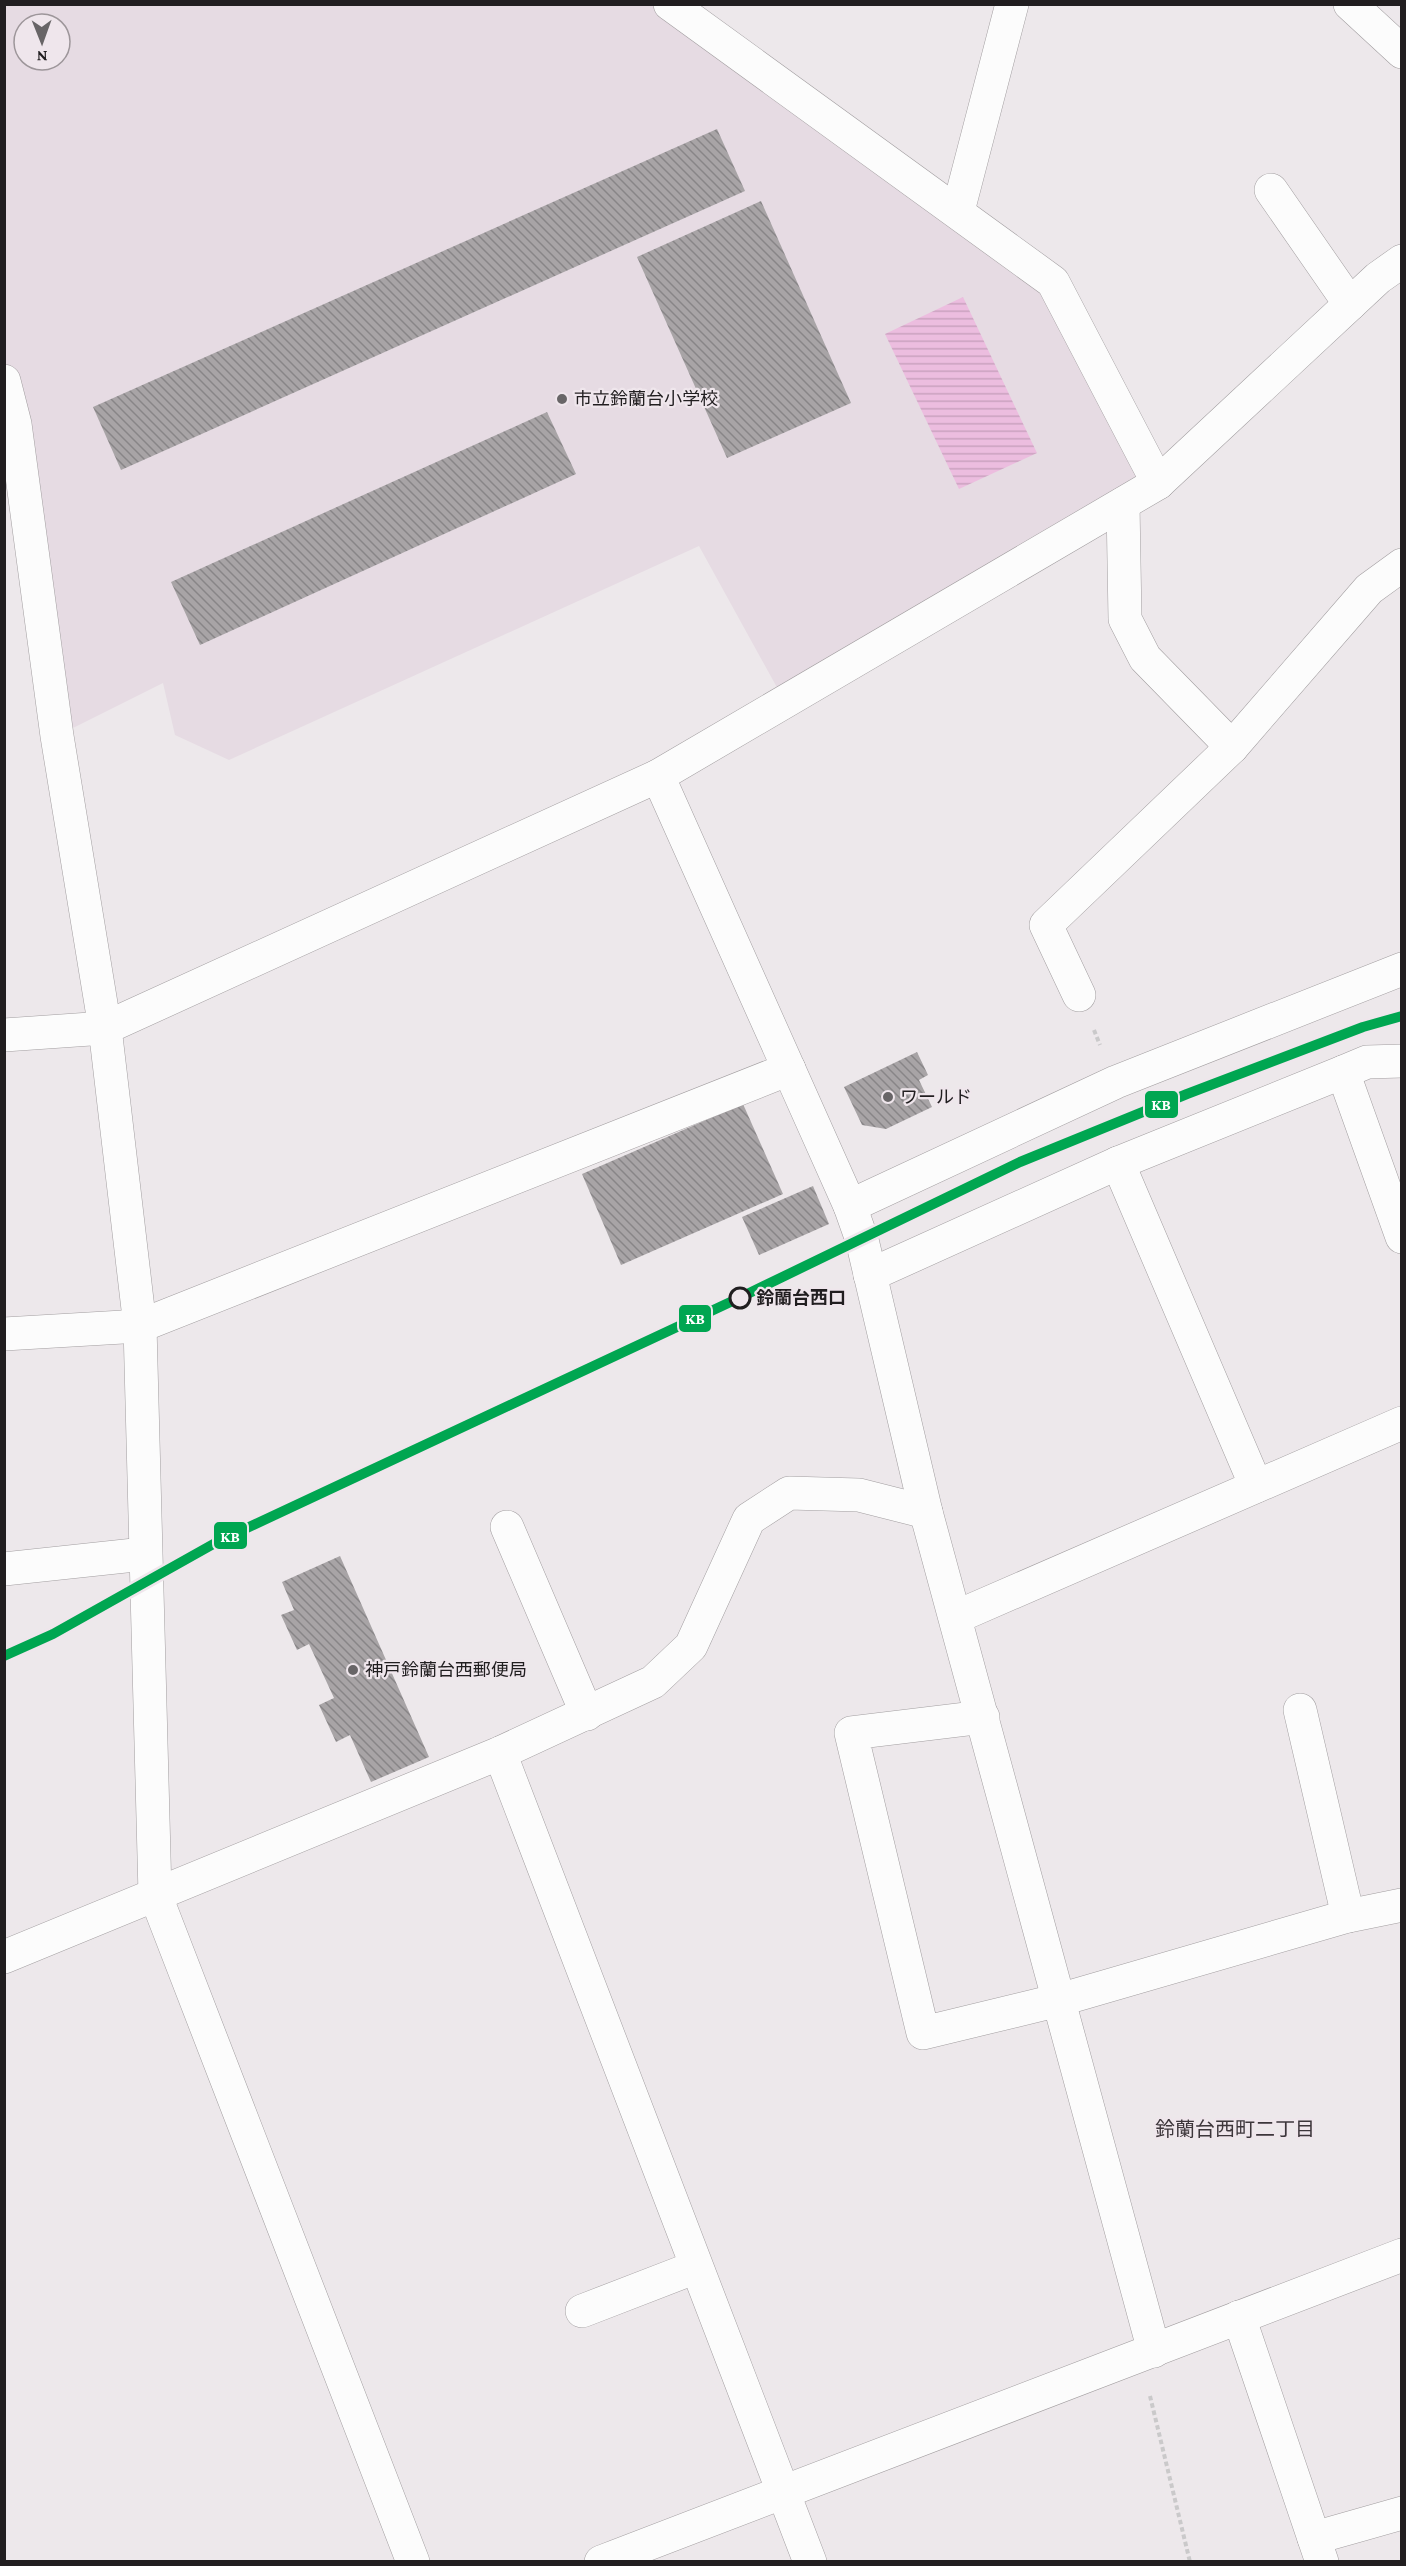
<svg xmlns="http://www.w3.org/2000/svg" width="1406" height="2566" font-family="'Crimson Pro','Noto Sans JP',serif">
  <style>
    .built { fill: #e6dbe3; fill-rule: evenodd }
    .water { fill: url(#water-rules) }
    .building { fill: url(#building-back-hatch) }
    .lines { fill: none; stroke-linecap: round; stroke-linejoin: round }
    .street-casing { stroke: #a29ea0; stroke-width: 34 }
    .path { stroke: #cac9ca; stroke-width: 4; stroke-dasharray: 4.5 3; stroke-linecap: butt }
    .street { stroke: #fcfcfc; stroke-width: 33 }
    .rail-1-casing { stroke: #efe6ec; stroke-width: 15 }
    .rail-1 { stroke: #00a651; stroke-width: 10 }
    .poi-dot { fill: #686567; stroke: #efe6ec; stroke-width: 2 }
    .stop-dot { fill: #efe6ec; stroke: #211e20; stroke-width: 3 }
    .labels { text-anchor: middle; stroke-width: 4.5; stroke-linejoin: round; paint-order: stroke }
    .poi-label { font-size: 18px; fill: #211e20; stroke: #efe6ec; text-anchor: start }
    .stop-label { font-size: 18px; font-weight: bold; fill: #211e20; stroke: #efe6ec; text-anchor: start }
    .neighbourhood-label { font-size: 20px; fill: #3d363b; stroke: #efe6ec }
    .line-badge { stroke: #efe6ec; stroke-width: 2 }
    .badge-label { font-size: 16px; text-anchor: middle; font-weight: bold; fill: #fff }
  </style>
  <defs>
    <pattern id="water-rules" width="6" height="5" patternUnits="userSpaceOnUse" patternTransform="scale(1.5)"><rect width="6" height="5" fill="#ecbddf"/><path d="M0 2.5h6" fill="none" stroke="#caa2bf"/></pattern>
    <pattern id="building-back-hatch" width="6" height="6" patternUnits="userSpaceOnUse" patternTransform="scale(1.5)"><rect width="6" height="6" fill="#a8a4a6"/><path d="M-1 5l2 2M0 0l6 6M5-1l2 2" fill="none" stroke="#888587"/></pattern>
  </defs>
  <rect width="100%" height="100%" fill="#ede8eb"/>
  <path class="built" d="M4,5H670L1053,282L1158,483L785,702L699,546L229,760L175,735L163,683L57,736L5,381ZM24,24H60V60H24Z"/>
  <polygon class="water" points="963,297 1037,453 959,489 885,334"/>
  <g class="building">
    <polygon points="717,129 745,191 121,470 93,407"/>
    <polygon points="761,201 851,403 727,458 637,257"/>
    <polygon points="547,412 576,474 200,645 171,582"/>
    <polygon points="917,1052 928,1075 919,1080 932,1107 886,1129 862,1125 844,1087"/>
    <polygon points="743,1104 783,1194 621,1265 582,1174"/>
    <polygon points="813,1186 829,1224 759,1255 742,1217"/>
    <polygon points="340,1556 429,1757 371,1782 350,1735 336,1742 319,1705 334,1698 309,1644 297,1650 281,1615 294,1610 282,1582"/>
  </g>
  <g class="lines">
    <defs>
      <g id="street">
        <polyline points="670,4 1053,282 1158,483"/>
        <polyline points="1350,4 1402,52"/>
        <polyline points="1271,190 1350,304"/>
        <polyline points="958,211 1012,4"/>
        <polyline points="4,381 15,424 57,736 105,1028 140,1326 155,1894 413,2562"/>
        <polyline points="1123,504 1125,619 1145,658 1232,747"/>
        <polyline points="658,776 850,1206 862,1240 926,1512 1154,2351"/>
        <polyline points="1079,995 1046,925 1232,747 1369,589 1402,565"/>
        <polyline points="4,1035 105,1028 658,776 1158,483 1378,278 1402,261"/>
        <polyline points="1343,1072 1402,1237"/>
        <polyline points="1118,1163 1256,1486"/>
        <polyline points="850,1206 1116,1082 1402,969"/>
        <polyline points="870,1275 1118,1163 1343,1072 1367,1062 1402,1061"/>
        <polyline points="4,1334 140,1326 789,1069"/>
        <polyline points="507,1527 587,1714"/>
        <polyline points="4,1569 144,1554"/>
        <polyline points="956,1617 1402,1423"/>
        <polyline points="1300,1710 1348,1916"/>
        <polyline points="983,1717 851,1733 923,2033 1059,2000 1348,1916 1402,1905"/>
        <polyline points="500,1753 810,2562"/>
        <polyline points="4,1957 500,1753 653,1682 691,1646 749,1519 789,1493 859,1495 926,1512"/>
        <polyline points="582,2311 696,2267"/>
        <polyline points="1239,2317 1322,2562"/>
        <polyline points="1314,2538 1402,2513"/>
        <polyline points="601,2562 1402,2255"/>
      </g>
    </defs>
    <use href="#street" class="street-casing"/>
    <g class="path">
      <polyline points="1094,1030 1100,1045"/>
      <polyline points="1150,2396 1190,2562"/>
    </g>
    <use href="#street" class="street"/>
    <defs>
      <polyline id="rail-1" points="4,1656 53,1634 217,1542 739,1298 1020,1162 1187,1094 1363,1027 1402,1016"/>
    </defs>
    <use href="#rail-1" class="rail-1-casing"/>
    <use href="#rail-1" class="rail-1"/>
  </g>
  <g class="poi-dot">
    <circle cx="562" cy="399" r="6"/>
    <circle cx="888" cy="1097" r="6"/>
    <circle cx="353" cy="1670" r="6"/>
  </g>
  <circle class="stop-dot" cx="740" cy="1298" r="10"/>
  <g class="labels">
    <g class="poi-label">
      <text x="574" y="405">市立鈴蘭台小学校</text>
      <text x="900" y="1103">ワールド</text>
      <text x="365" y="1676">神戸鈴蘭台西郵便局</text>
    </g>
    <g class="stop-label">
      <text x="756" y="1304">鈴蘭台西口</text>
    </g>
    <g class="neighbourhood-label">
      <text x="1235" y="2136">鈴蘭台西町二丁目</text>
    </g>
  </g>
  <g class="line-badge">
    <rect x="1144" y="1090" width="35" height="29" rx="6" fill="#00a651"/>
    <rect x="678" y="1304" width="34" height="29" rx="6" fill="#00a651"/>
    <rect x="213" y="1521" width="35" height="29" rx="6" fill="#00a651"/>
  </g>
  <g class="badge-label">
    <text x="1161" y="1110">KB</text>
    <text x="695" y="1324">KB</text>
    <text x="230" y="1542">KB</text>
  </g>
  <rect width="1406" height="2566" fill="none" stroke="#211e20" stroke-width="12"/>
  <g transform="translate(42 42) rotate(179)"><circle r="28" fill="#efe6ec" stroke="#9d969a" stroke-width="1.5"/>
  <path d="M0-4.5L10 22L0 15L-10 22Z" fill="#686567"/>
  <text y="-9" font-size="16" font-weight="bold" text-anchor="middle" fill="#211e20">N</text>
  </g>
</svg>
